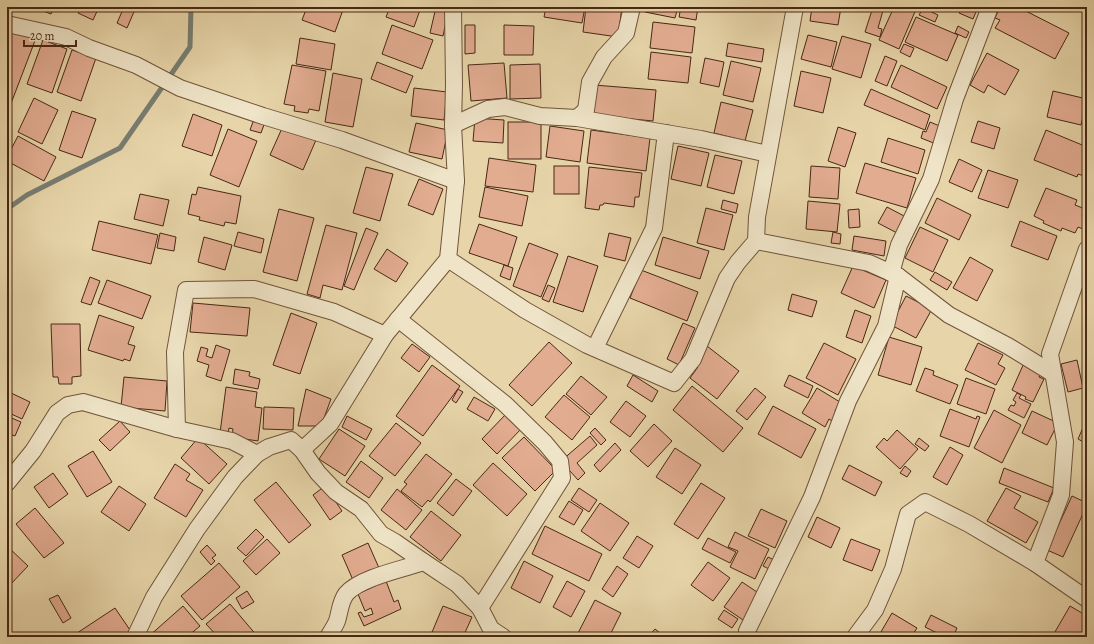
<svg xmlns="http://www.w3.org/2000/svg" width="1094" height="644" font-family="Alegreya,serif">
  <style>
    .lines { fill: none; stroke-linecap: round; stroke-linejoin: round }
    .stream { stroke: #787e72; stroke-width: 5 }
    .building { fill: #e2ac91; stroke: #482815 }
    .minor-casing { stroke: #70533a; stroke-width: 18 }
    .minor { stroke: #efe4c7; stroke-width: 16 }
  </style>
  <rect width="100%" height="100%" fill="#e7d5a9"/>
  <filter id="stains"><feTurbulence type="fractalNoise" baseFrequency=".005" numOctaves="4"/><feColorMatrix values="0 0 0 0 .2 0 0 0 0 .09 0 0 0 0 .02 0 0 0 .5 -.17"/></filter>
  <radialGradient id="worn" r=".72"><stop offset=".6" stop-color="#630" stop-opacity="0"/><stop offset="1" stop-color="#630" stop-opacity=".3"/></radialGradient>
  <g class="lines">
    <polyline class="stream" points="7,209 27,195 120,148 190,47 191,7"/>
  </g>
  <g class="building">
    <polygon points="33,7 54,7 51,14"/>
    <polygon points="81,7 99,7 93,20 78,13"/>
    <polygon points="124,7 136,7 127,28 117,23"/>
    <polygon points="307,7 344,7 335,32 302,20"/>
    <polygon points="390,7 421,7 414,27 386,17"/>
    <polygon points="436,7 449,7 443,36 430,33"/>
    <polygon points="546,7 585,7 582,23 544,17"/>
    <polygon points="586,7 622,7 618,37 583,32"/>
    <polygon points="646,7 678,7 675,18 645,12"/>
    <polygon points="681,7 698,7 696,20 679,17"/>
    <polygon points="812,7 841,7 838,25 810,21"/>
    <polygon points="873,7 884,7 878,28 882,29 880,37 865,32"/>
    <polygon points="894,7 917,7 899,49 879,40"/>
    <polygon points="962,7 978,7 973,19 959,13"/>
    <polygon points="1000,7 1006,8 1006,7 1018,7 1069,33 1055,59 995,28 1000,20 995,18"/>
    <polygon points="923,8 938,15 935,22 919,15"/>
    <polygon points="916,17 958,35 947,61 905,42"/>
    <polygon points="653,22 695,27 692,53 650,48"/>
    <polygon points="392,25 433,40 422,69 382,54"/>
    <polygon points="465,25 475,25 475,53 465,54"/>
    <polygon points="504,25 534,26 533,55 504,55"/>
    <polygon points="958,26 969,32 966,38 955,33"/>
    <polygon points="7,31 36,38 7,114"/>
    <polygon points="808,35 837,42 831,67 801,59"/>
    <polygon points="842,36 871,44 861,78 832,69"/>
    <polygon points="300,38 335,44 331,70 296,64"/>
    <polygon points="43,40 67,49 52,93 27,84"/>
    <polygon points="728,43 764,49 762,62 726,56"/>
    <polygon points="904,44 914,48 910,57 900,52"/>
    <polygon points="72,50 96,58 81,101 57,92"/>
    <polygon points="651,52 691,57 688,83 648,79"/>
    <polygon points="987,53 1019,70 1005,95 988,85 984,93 970,85"/>
    <polygon points="885,56 897,61 887,86 875,81"/>
    <polygon points="705,58 724,62 719,87 700,83"/>
    <polygon points="731,61 761,68 753,102 723,95"/>
    <polygon points="377,62 413,76 406,93 371,79"/>
    <polygon points="504,63 507,98 471,101 468,65"/>
    <polygon points="540,64 541,98 510,99 510,65"/>
    <polygon points="292,65 326,71 319,111 309,109 308,113 294,111 295,106 284,104"/>
    <polygon points="901,65 947,87 937,109 891,87"/>
    <polygon points="801,71 831,78 823,113 794,106"/>
    <polygon points="333,73 362,79 353,127 325,122"/>
    <polygon points="594,85 656,90 653,121 591,115"/>
    <polygon points="414,88 447,92 444,120 411,116"/>
    <polygon points="871,89 930,115 925,130 864,105"/>
    <polygon points="1053,91 1087,99 1081,125 1047,117"/>
    <polygon points="34,98 58,110 42,144 18,132"/>
    <polygon points="721,102 753,110 745,141 714,133"/>
    <polygon points="72,111 96,119 82,158 59,150"/>
    <polygon points="193,114 222,125 212,156 182,146"/>
    <polygon points="475,118 504,120 503,143 473,141"/>
    <polygon points="254,119 265,122 261,133 250,130"/>
    <polygon points="978,121 1000,128 994,149 971,142"/>
    <rect x="508" y="122" width="33" height="37"/>
    <polygon points="930,122 942,127 936,144 921,138 923,131 926,132"/>
    <polygon points="416,123 448,130 442,159 409,152"/>
    <polygon points="283,126 316,140 303,170 270,155"/>
    <polygon points="550,126 584,131 580,162 546,157"/>
    <polygon points="838,127 856,133 845,167 828,161"/>
    <polygon points="228,129 257,141 239,187 210,175"/>
    <polygon points="591,130 650,138 646,171 587,163"/>
    <polygon points="1046,130 1087,147 1087,177 1078,174 1077,177 1034,160"/>
    <polygon points="18,136 56,157 44,181 7,161 7,157"/>
    <polygon points="888,138 925,150 918,174 881,162"/>
    <polygon points="678,146 709,153 701,186 671,179"/>
    <polygon points="715,155 742,161 734,194 707,187"/>
    <polygon points="489,158 536,165 533,192 485,186"/>
    <polygon points="959,159 982,170 972,192 949,182"/>
    <polygon points="865,163 916,178 907,208 856,193"/>
    <rect x="554" y="166" width="25" height="28"/>
    <polygon points="811,166 840,168 838,199 809,197"/>
    <polygon points="366,167 393,174 380,221 353,213"/>
    <polygon points="589,167 642,173 639,197 635,197 634,207 604,203 603,205 600,205 599,210 585,208"/>
    <polygon points="988,170 1018,180 1008,208 978,198"/>
    <polygon points="419,179 443,189 433,215 408,205"/>
    <polygon points="198,187 241,196 236,224 225,222 224,226 199,220 200,217 188,214 192,194 196,195"/>
    <polygon points="485,187 528,196 522,226 479,217"/>
    <polygon points="1046,188 1077,200 1075,205 1085,209 1082,216 1087,218 1083,229 1078,227 1075,233 1062,228 1061,231 1043,223 1044,221 1034,216"/>
    <polygon points="140,194 169,200 163,226 134,219"/>
    <polygon points="937,198 971,215 959,240 925,223"/>
    <polygon points="723,200 738,204 736,213 721,209"/>
    <polygon points="808,201 840,204 837,232 806,229"/>
    <polygon points="887,207 906,217 897,233 878,223"/>
    <polygon points="706,208 733,215 724,250 697,243"/>
    <polygon points="279,209 314,218 297,281 263,272"/>
    <polygon points="859,209 860,227 849,228 848,210"/>
    <polygon points="99,221 158,235 151,264 92,250"/>
    <polygon points="1020,221 1057,236 1048,260 1011,246"/>
    <polygon points="479,224 517,237 508,266 469,253"/>
    <polygon points="326,225 357,233 342,290 323,285 320,298 307,294"/>
    <polygon points="920,227 948,240 933,272 905,258"/>
    <polygon points="366,228 378,233 354,290 344,286"/>
    <polygon points="238,232 264,239 261,253 234,246"/>
    <polygon points="833,232 841,234 840,244 831,243"/>
    <polygon points="160,233 176,237 174,251 157,248"/>
    <polygon points="609,233 631,238 625,261 604,256"/>
    <polygon points="854,236 886,241 884,256 852,250"/>
    <polygon points="204,237 232,245 225,270 198,262"/>
    <polygon points="663,237 709,251 700,279 655,265"/>
    <polygon points="529,243 558,254 541,297 513,286"/>
    <polygon points="387,249 408,263 396,282 374,269"/>
    <polygon points="568,256 598,266 583,312 553,302"/>
    <polygon points="970,257 993,270 977,301 953,288"/>
    <polygon points="504,265 513,268 510,280 500,276"/>
    <polygon points="853,266 886,280 874,308 841,293"/>
    <polygon points="641,270 698,292 687,321 630,298"/>
    <polygon points="935,272 952,282 947,290 930,280"/>
    <polygon points="90,277 100,281 91,305 81,302"/>
    <polygon points="107,280 151,296 142,319 98,303"/>
    <polygon points="548,285 555,288 549,302 542,299"/>
    <polygon points="792,294 817,301 812,317 788,310"/>
    <polygon points="906,296 932,309 916,338 891,325"/>
    <polygon points="193,303 250,308 247,336 190,332"/>
    <polygon points="855,310 871,316 862,343 846,337"/>
    <polygon points="291,313 317,323 300,374 273,365"/>
    <polygon points="99,315 134,327 128,344 135,346 130,361 124,359 123,361 88,350"/>
    <polygon points="683,323 695,328 679,365 667,359"/>
    <polygon points="51,324 80,324 81,376 72,377 72,384 59,384 58,377 53,377"/>
    <polygon points="889,337 922,347 911,385 878,375"/>
    <polygon points="549,342 572,363 532,406 509,385"/>
    <polygon points="824,343 856,359 838,395 806,378"/>
    <polygon points="978,343 1003,355 998,364 1005,368 996,385 965,370"/>
    <polygon points="412,344 430,357 419,372 401,358"/>
    <polygon points="216,345 230,350 221,381 206,376 209,365 197,361 201,347 208,349 206,356 212,358"/>
    <polygon points="707,346 739,371 717,399 690,378 698,367 693,364"/>
    <polygon points="1077,360 1083,388 1068,392 1061,364"/>
    <polygon points="1024,363 1042,372 1039,377 1044,379 1033,402 1025,399 1026,397 1012,390"/>
    <polygon points="432,365 460,386 423,436 396,416"/>
    <polygon points="925,368 934,371 933,375 958,385 950,404 916,391"/>
    <polygon points="235,369 250,372 249,376 260,379 258,389 233,384"/>
    <polygon points="633,375 658,391 652,402 627,386"/>
    <polygon points="789,375 813,386 808,398 784,386"/>
    <polygon points="581,376 607,397 591,415 566,394"/>
    <polygon points="124,377 167,381 165,411 121,407"/>
    <polygon points="966,378 995,389 986,414 957,404"/>
    <polygon points="692,386 743,428 723,452 673,410"/>
    <polygon points="226,387 257,392 255,407 262,408 258,441 232,437 233,429 229,428 228,434 220,433"/>
    <polygon points="755,388 766,397 747,420 736,411"/>
    <polygon points="817,388 840,402 835,411 837,412 832,421 829,419 825,427 802,413"/>
    <polygon points="306,389 331,399 321,426 298,426"/>
    <polygon points="458,389 463,392 456,403 452,400"/>
    <polygon points="11,393 30,402 22,419 7,412 7,401"/>
    <polygon points="1017,393 1021,395 1019,398 1031,404 1024,418 1008,410 1011,405 1014,406 1016,402 1013,400"/>
    <polygon points="564,395 590,417 572,440 545,417"/>
    <polygon points="474,397 495,409 488,421 467,409"/>
    <polygon points="626,401 646,416 630,437 610,422"/>
    <polygon points="773,406 816,429 801,458 758,434"/>
    <polygon points="264,407 294,408 293,430 263,429"/>
    <polygon points="950,409 976,419 977,416 980,417 969,447 940,436"/>
    <polygon points="994,410 1021,425 1002,463 974,448"/>
    <polygon points="1032,411 1058,423 1047,445 1022,433"/>
    <polygon points="508,412 523,427 497,454 482,439"/>
    <polygon points="7,416 21,422 15,436 7,433"/>
    <polygon points="347,416 372,429 366,440 342,427"/>
    <polygon points="120,421 130,432 110,451 99,440"/>
    <polygon points="396,423 421,443 395,476 369,456"/>
    <polygon points="1085,423 1087,424 1087,444 1078,439"/>
    <polygon points="654,424 672,441 648,467 630,451"/>
    <polygon points="595,428 606,440 601,445 590,433"/>
    <polygon points="339,429 365,446 345,476 319,459"/>
    <polygon points="897,430 918,449 900,469 876,447 884,438 887,441"/>
    <polygon points="590,436 597,445 577,463 585,473 578,480 561,461"/>
    <polygon points="524,437 556,470 535,491 502,458"/>
    <polygon points="198,438 227,464 209,484 181,458"/>
    <polygon points="919,438 929,446 925,451 915,444"/>
    <polygon points="615,443 621,450 600,472 594,465"/>
    <polygon points="950,447 963,455 947,485 933,477"/>
    <polygon points="675,448 701,465 682,494 656,477"/>
    <polygon points="93,451 112,482 87,497 68,466"/>
    <polygon points="426,454 452,474 430,502 428,500 422,507 401,491 407,484 404,482"/>
    <polygon points="361,461 383,478 369,498 346,482"/>
    <polygon points="493,463 527,494 507,516 473,485"/>
    <polygon points="175,464 190,474 186,480 203,490 186,517 154,498"/>
    <polygon points="849,465 882,482 875,496 842,479"/>
    <polygon points="905,466 911,471 907,477 900,473"/>
    <polygon points="1004,468 1054,488 1048,502 999,483"/>
    <polygon points="53,473 68,494 49,508 34,487"/>
    <polygon points="456,479 472,491 453,516 437,503"/>
    <polygon points="276,482 311,525 289,543 254,500"/>
    <polygon points="701,483 725,498 698,539 674,524"/>
    <polygon points="119,486 146,504 129,531 101,512"/>
    <polygon points="325,486 342,511 330,520 313,495"/>
    <polygon points="579,488 597,500 589,512 571,500"/>
    <polygon points="1006,488 1021,496 1014,508 1038,522 1026,543 987,521"/>
    <polygon points="397,489 422,510 406,530 381,510"/>
    <polygon points="1072,496 1087,503 1087,505 1063,557 1047,550"/>
    <polygon points="569,501 583,510 574,525 559,517"/>
    <polygon points="600,503 629,523 610,551 581,531"/>
    <polygon points="35,508 64,543 44,558 16,524"/>
    <polygon points="761,509 787,521 775,548 748,536"/>
    <polygon points="431,511 461,535 441,561 410,537"/>
    <polygon points="817,517 840,528 831,548 808,537"/>
    <polygon points="545,526 602,554 589,581 532,554"/>
    <polygon points="256,529 264,537 246,556 237,548"/>
    <polygon points="735,532 769,549 755,579 730,567 738,551 728,547"/>
    <polygon points="637,536 653,546 639,568 623,558"/>
    <polygon points="708,538 736,552 730,563 702,549"/>
    <polygon points="267,539 280,553 256,575 243,561"/>
    <polygon points="851,539 880,550 872,571 843,560"/>
    <polygon points="368,543 379,568 353,580 342,555"/>
    <polygon points="207,545 216,555 212,558 215,561 211,565 200,552"/>
    <polygon points="7,546 28,566 8,587 7,586"/>
    <polygon points="768,557 776,561 771,570 763,566"/>
    <polygon points="524,561 553,576 540,603 511,588"/>
    <polygon points="708,562 730,578 713,601 691,585"/>
    <polygon points="219,563 240,587 202,620 181,596"/>
    <polygon points="617,566 628,574 613,597 602,589"/>
    <polygon points="386,581 394,602 398,600 401,609 364,626 358,613 361,612 364,617 373,614 371,608 365,611 358,594"/>
    <polygon points="567,581 585,591 571,617 553,607"/>
    <polygon points="742,582 760,594 743,620 724,607"/>
    <polygon points="247,591 254,602 242,609 236,598"/>
    <polygon points="58,595 71,618 63,623 49,599"/>
    <polygon points="595,600 621,613 609,637 576,637"/>
    <polygon points="230,604 258,637 218,637 206,624"/>
    <polygon points="183,606 200,626 187,637 148,637"/>
    <polygon points="443,606 472,617 463,637 430,637"/>
    <polygon points="1070,606 1087,616 1087,637 1052,637"/>
    <polygon points="115,608 132,633 126,637 71,637"/>
    <polygon points="724,610 738,619 732,628 718,619"/>
    <polygon points="892,613 917,628 911,637 878,637"/>
    <polygon points="931,615 957,628 953,637 945,637 925,627"/>
    <polygon points="655,629 665,637 648,637"/>
  </g>
  <g class="lines">
    <defs>
      <g id="minor">
        <polyline points="7,24 66,37 89,48 136,65 180,88 263,116 342,140 456,181"/>
        <polyline points="577,118 586,110 590,82 604,57 626,33 632,7"/>
        <polyline points="453,125 488,109 505,107 540,116 577,118 701,139 768,154"/>
        <polyline points="756,241 869,263 898,276 949,315 1008,346 1052,373"/>
        <polyline points="448,259 525,310 587,345 674,383 693,359 727,278 738,262 756,241 757,217 795,7"/>
        <polyline points="891,273 899,245 931,179 955,99 990,7"/>
        <polyline points="398,319 505,404 545,443 560,461 562,478 480,608"/>
        <polyline points="595,348 654,228 666,133"/>
        <polyline points="177,429 175,352 186,290 254,289 334,312 385,335"/>
        <polyline points="302,450 330,424 385,335 448,259 456,181 453,125 454,85 453,7"/>
        <polyline points="7,483 33,451 57,413 68,405 83,402 177,429 232,441 257,454"/>
        <polyline points="1035,563 1061,495 1065,442 1050,354 1087,249"/>
        <polyline points="747,631 812,497 848,401 886,326 898,276"/>
        <polyline points="135,637 154,597 197,529 235,477 257,454 269,447 291,440 302,450 318,473 336,492 361,509 381,534 395,542 424,562 457,584 480,608 491,629 503,637"/>
        <path d="M328,637C331,632 335,626 337,621C340,612 340,602 346,594C359,578 403,569 424,562"/>
        <polyline points="855,637 875,610 893,569 908,514 925,502 969,524 1035,563 1087,599"/>
      </g>
    </defs>
    <use href="#minor" class="minor-casing"/>
    <use href="#minor" class="minor"/>
  </g>
  <rect width="1094" height="644" fill="none" stroke="#e7d5a9" stroke-width="24"/>
  <rect x="8" y="8" width="1078" height="628" fill="none" stroke="#482815" stroke-width="2"/>
  <rect x="12" y="12" width="1070" height="620" fill="none" stroke="#482815"/>
  <path d="M24 40v6h52v-6" fill="none" stroke="#482815" stroke-width="2"/>
  <text x="30" y="40" font-size="12" fill="#482815" stroke="#efe4c7" stroke-width="3" paint-order="stroke">20 m</text>
  <rect width="100%" height="100%" filter="url(#stains)"/>
  <rect width="100%" height="100%" fill="url(#worn)"/>
</svg>
